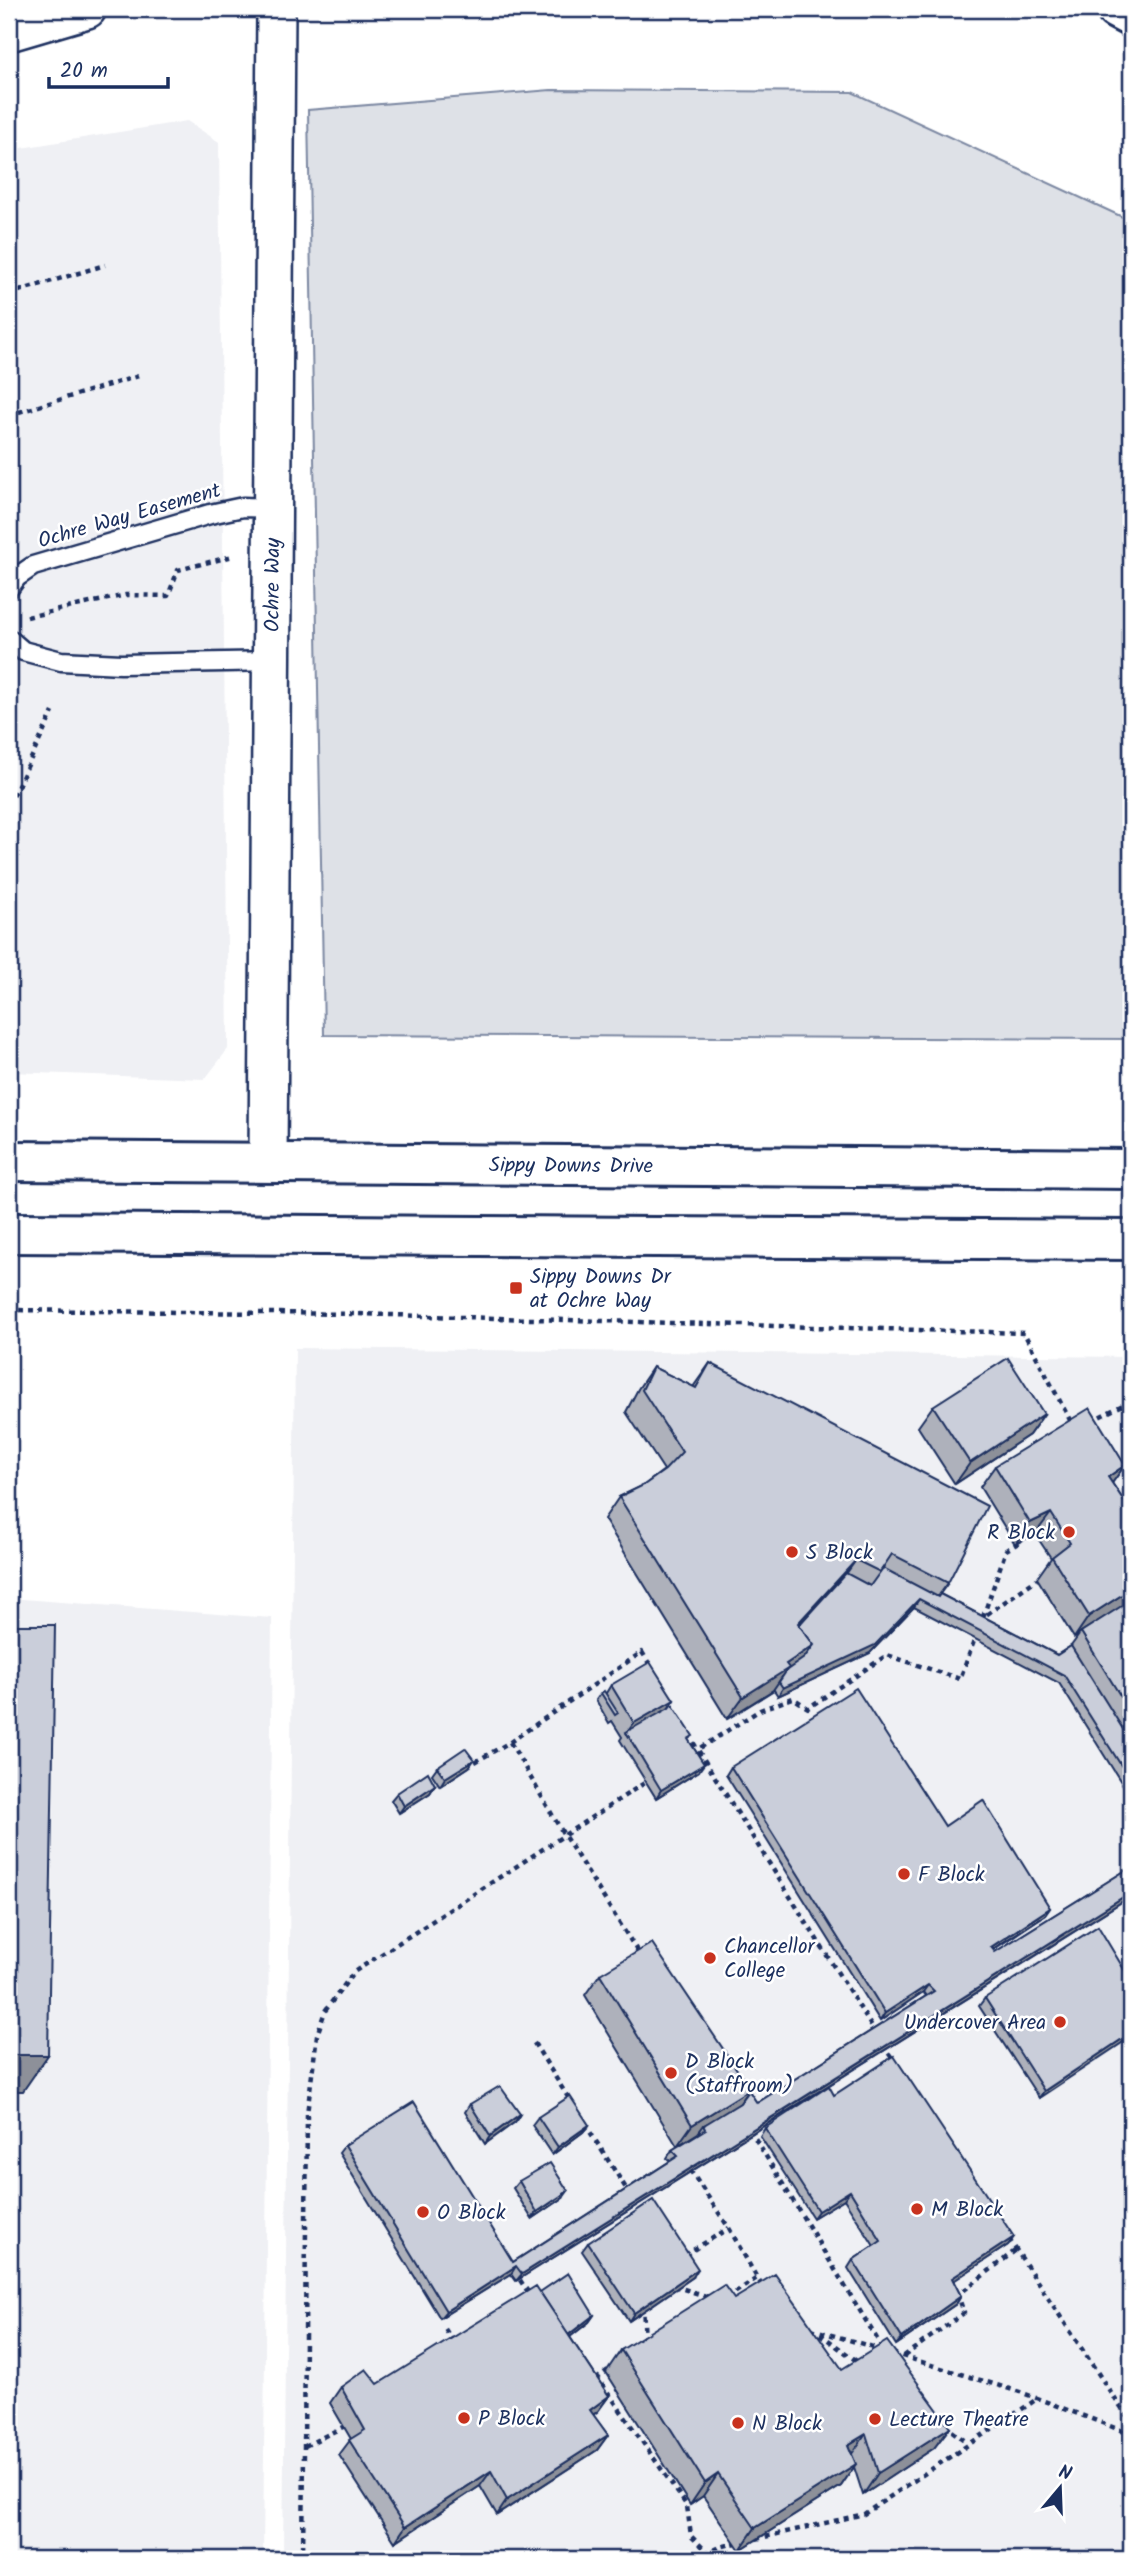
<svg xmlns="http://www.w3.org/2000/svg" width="1140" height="2568" font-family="Kalam,sans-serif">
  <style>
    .built { fill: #eff0f4 }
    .green { fill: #dee1e7; stroke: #7c88a2; stroke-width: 2 }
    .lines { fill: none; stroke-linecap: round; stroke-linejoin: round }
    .lane-casing { stroke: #1b2f5e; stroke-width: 23 }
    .street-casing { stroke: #1b2f5e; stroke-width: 42 }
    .secondary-casing { stroke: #1b2f5e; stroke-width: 44 }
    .highway-casing { stroke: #1b2f5e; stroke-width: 44 }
    .path { stroke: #1b2f5e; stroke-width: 4.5; stroke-dasharray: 5 5; stroke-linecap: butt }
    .lane { stroke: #fff; stroke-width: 18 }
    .street { stroke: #fff; stroke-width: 37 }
    .secondary { stroke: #fff; stroke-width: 38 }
    .highway { stroke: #fff; stroke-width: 38 }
    .wall { fill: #aeb1bb; stroke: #1b2f5e; stroke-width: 2 }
    .shaded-wall { fill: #8d9099; stroke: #1b2f5e; stroke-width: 2 }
    .building { fill: #caceda; stroke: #1b2f5e; stroke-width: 2 }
    .poi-dot { fill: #c8321e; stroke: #fff; stroke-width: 2.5 }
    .labels { text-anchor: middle; stroke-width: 5; stroke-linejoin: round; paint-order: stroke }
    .street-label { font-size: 21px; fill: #1b2f5e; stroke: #fff }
    .poi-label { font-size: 21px; fill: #1b2f5e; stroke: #fff; text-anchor: start }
  </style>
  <rect width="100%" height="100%" fill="#fff"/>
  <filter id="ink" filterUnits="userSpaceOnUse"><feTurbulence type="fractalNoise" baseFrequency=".0143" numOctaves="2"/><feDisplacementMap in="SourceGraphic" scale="14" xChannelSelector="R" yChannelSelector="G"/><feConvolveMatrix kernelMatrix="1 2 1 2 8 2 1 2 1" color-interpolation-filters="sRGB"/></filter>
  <g filter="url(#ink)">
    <g class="built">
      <polygon points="187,121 219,142 228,1049 205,1079 9,1072 9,150"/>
      <polygon points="295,1348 1131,1357 1131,2559 283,2559"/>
      <polygon points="9,1598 272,1618 263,2559 9,2559"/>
    </g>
    <polygon class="green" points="551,90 852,92 1131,221 1131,1039 324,1035 308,110"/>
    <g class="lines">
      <defs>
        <g id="lane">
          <polyline points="9,588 17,577 33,566 210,514 243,507 271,508"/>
          <polyline points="9,639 23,651 61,661 121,664 273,661"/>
        </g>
        <g id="street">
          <polyline points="9,32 87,9"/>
          <path id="s1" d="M268,1161L276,9"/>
        </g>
        <g id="secondary">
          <path id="s2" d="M9,1161L1131,1169"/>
          <polyline points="9,1233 1131,1240"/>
        </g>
        <polyline id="highway" points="1116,9 1131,17"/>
      </defs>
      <use href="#lane" class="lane-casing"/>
      <use href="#street" class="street-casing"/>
      <use href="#secondary" class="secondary-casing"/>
      <use href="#highway" class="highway-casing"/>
      <g class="path">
        <polyline points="9,294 105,265"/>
        <polyline points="9,415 142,375"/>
        <polyline points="27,617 126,595 168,596 178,570 233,556"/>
        <polyline points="9,805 53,712"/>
        <polyline points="9,1310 356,1314 1024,1333 1071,1422"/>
        <polyline points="1091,1421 1131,1401"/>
        <polyline points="1120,1505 1131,1498"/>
        <polyline points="983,1617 1006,1550 1022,1541"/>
        <polyline points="981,1622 983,1617 1040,1577"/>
        <polyline points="688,1734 875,2032"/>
        <polyline points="510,1742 564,1835 641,1957"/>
        <polyline points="692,1753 760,1710 793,1698 808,1708 887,1655 960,1679 977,1633"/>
        <polyline points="475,1762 510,1742 642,1652 650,1665"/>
        <polyline points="534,2043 571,2102"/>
        <polyline points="883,2045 894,2061"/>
        <polyline points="585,2124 629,2193"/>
        <polyline points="750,2130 882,2347"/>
        <polyline points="690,2170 729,2228 757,2278"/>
        <polyline points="1009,2239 1125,2414 1131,2419"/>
        <polyline points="685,2255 729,2228"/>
        <polyline points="520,2280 530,2295"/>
        <polyline points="674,2286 709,2297"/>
        <polyline points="727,2298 757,2278 764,2288"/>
        <polyline points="643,2305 645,2341"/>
        <polyline points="445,2329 454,2343"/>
        <polyline points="811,2329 880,2349"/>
        <polyline points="820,2334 858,2362"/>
        <polyline points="892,2353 1023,2393 1131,2434"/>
        <polyline points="904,2356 964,2313 958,2295 1016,2250"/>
        <polyline points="608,2370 598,2378 687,2506 691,2536 708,2553 720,2547 740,2542"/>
        <polyline points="944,2425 968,2443"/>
        <polyline points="305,2446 347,2425"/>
        <polyline points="756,2539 864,2514 1037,2399"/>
        <polyline points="303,2559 307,2114 317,2035 325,2011 354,1972 649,1780"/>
      </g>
      <use href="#lane" class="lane"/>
      <use href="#street" class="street"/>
      <use href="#secondary" class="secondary"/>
      <use href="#highway" class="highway"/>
    </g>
    <g class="wall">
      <polygon points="710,1363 948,1583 940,1594 1057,1655 1071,1646 1079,1635 1074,1638 1037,1578 1051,1558 1035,1534 1015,1544 980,1487 995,1466 1125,1465 1112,1483 1128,1507 1131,1505 1131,1798 1059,1683 914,1607 870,1653 778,1696 774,1690 727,1719 604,1519 619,1497 644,1485 664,1470 626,1412 638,1389 653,1367 693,1387"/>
      <polygon points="933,1406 1044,1414 1029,1435 955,1484 918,1427"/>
      <polygon points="611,1685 674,1700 672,1704 689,1741 699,1771 656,1798 620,1740 622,1737 612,1721 609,1723 596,1700 601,1693 606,1693"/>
      <polygon points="437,1767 469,1767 440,1786 432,1774"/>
      <polygon points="731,1767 945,1826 1050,1908 1045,1915 993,1950 995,1952 1131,1867 1131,1896 516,2281 511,2274 440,2318 339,2153 345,2145 513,2262 670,2161 667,2158 672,2150 699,2133 677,2146 585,1995 600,1974 750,2089 749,2091 757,2103 926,1996 923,1992 880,2021 726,1775"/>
      <polygon points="435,1785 430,1793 399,1813 391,1800 397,1793"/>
      <polygon points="1131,1981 1039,2098 979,2006 985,1998"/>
      <polygon points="834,2095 1014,2237 1008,2245 953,2281 961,2296 956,2304 896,2345 848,2268 853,2260 874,2246 844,2199 813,2218 760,2136 765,2128"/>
      <polygon points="470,2104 520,2114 515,2122 485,2144 465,2112"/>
      <polygon points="538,2117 589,2125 583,2132 552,2155 532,2125"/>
      <polygon points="519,2181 563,2198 532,2219 513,2188"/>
      <polygon points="588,2243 693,2277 629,2321 582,2251"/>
      <polygon points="540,2292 594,2315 589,2322 570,2337 609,2396 598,2411 593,2415 608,2435 597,2450 497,2515 480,2486 395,2542 339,2455 351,2439 330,2403 341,2387 378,2384"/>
      <polygon points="734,2299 842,2369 950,2427 934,2448 863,2495 854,2467 841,2486 740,2550 703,2496 690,2505 606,2372 621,2350"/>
    </g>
    <g class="shaded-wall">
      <polygon points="1044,1414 1029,1435 955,1484 970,1463"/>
      <polygon points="1125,1465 1110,1486 1108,1477"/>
      <polygon points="1051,1513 1035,1534 1015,1544 1030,1523"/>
      <polygon points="856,1560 841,1581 789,1638 798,1623"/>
      <polygon points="1131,1589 1131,1601 1081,1632 1074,1638 1089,1616"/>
      <polygon points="919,1599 914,1607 870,1653 778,1696 783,1688"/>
      <polygon points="814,1645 798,1666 782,1677 773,1690 727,1719 743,1697 786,1664"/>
      <polygon points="674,1700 664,1715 626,1734 634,1723"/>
      <polygon points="474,1760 469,1767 440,1786 445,1778"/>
      <polygon points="704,1764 699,1771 656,1798 661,1790"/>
      <polygon points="435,1785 430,1793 399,1813 404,1806"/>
      <polygon points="1131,1892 1131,1896 516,2281 522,2274"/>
      <polygon points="1050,1908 1045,1915 985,1954 991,1947"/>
      <polygon points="928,1985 923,1992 880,2021 885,2013"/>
      <polygon points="1131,2033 1131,2037 1039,2098 1044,2091"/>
      <polygon points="9,2055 48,2055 23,2091 9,2091"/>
      <polygon points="750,2089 735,2110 704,2125 698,2133 677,2146 692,2125"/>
      <polygon points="520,2114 515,2122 485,2144 490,2136"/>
      <polygon points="589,2125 583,2132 552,2155 558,2147"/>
      <polygon points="568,2191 563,2198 532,2219 537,2212"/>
      <polygon points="850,2191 844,2199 813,2218 818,2211"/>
      <polygon points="1014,2237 1008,2245 946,2286 952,2278"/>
      <polygon points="516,2266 511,2274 440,2318 446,2311"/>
      <polygon points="698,2269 693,2277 629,2321 634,2313"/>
      <polygon points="961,2296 956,2304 896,2345 902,2338"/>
      <polygon points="594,2315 589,2322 562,2343 567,2336"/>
      <polygon points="609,2396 598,2411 579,2425 590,2410"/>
      <polygon points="950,2427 934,2448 863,2495 878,2473"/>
      <polygon points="866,2434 851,2455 848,2445"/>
      <polygon points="608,2435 597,2450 497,2515 507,2500"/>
      <polygon points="856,2464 841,2486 740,2550 755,2528"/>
      <polygon points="491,2471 480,2486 395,2542 405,2527"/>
      <polygon points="718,2474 703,2496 690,2505 705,2483"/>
    </g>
    <g class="building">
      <polygon points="1008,1358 1044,1414 970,1463 933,1406"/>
      <polygon points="710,1363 987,1506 948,1583 892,1554 880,1572 856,1560 798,1623 814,1645 786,1664 789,1668 743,1697 619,1497 644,1485 665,1470 682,1452 642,1390 653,1367 696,1388"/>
      <polygon points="1090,1408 1125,1465 1108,1477 1128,1507 1131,1505 1131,1589 1089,1616 1052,1557 1070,1543 1051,1513 1030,1523 995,1466"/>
      <polygon points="883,1568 938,1597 940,1594 1057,1655 1071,1646 1131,1742 1131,1781 1064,1675 919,1599 875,1645 783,1688 779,1682 787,1670 804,1658 814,1645 799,1625 846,1573 870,1586"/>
      <polygon points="1131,1600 1131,1713 1081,1632"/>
      <polygon points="9,1625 55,1625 48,2055 9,2055"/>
      <polygon points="650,1662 674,1700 634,1723 611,1685"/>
      <polygon points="856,1688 945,1826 983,1800 1050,1908 991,1947 995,1952 1131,1867 1131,1892 522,2274 516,2266 446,2311 345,2145 414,2102 513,2262 678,2156 672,2150 706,2129 704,2125 740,2103 749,2091 757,2103 934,1991 928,1985 885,2013 731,1767"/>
      <polygon points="604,1691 618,1713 615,1715 601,1693"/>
      <polygon points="672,1704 693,1736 688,1739 704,1764 661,1790 626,1732 669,1708"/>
      <polygon points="465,1748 474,1760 445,1778 437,1767"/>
      <polygon points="428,1772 435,1785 404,1806 397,1793"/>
      <polygon points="1098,1926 1131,1981 1131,2033 1044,2091 985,1998"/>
      <polygon points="652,1943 750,2089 692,2125 600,1974"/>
      <polygon points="894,2056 1014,2237 952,2278 961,2296 902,2338 853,2260 881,2241 850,2191 818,2211 765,2128 829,2086 834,2095"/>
      <polygon points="500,2086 520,2114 490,2136 470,2104"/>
      <polygon points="570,2096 589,2125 558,2147 538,2117"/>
      <polygon points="550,2163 568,2191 537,2212 519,2181"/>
      <polygon points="653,2200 698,2269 634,2313 588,2243"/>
      <polygon points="568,2273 594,2315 568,2335 540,2292"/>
      <polygon points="775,2274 842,2369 887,2341 950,2427 878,2473 866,2434 848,2445 856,2464 755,2528 718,2474 705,2483 621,2350 724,2285 734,2299"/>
      <polygon points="536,2286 609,2396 590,2410 608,2435 507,2500 491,2471 405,2527 349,2440 365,2430 341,2387 366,2369 378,2384"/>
    </g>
  </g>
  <g class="poi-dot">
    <rect x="509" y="1281" width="14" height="14" rx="3.5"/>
    <circle cx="1069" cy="1532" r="7"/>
    <circle cx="792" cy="1552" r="7"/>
    <circle cx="904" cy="1874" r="7"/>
    <circle cx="710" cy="1958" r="7"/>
    <circle cx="1060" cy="2022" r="7"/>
    <circle cx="671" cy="2073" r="7"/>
    <circle cx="917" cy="2209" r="7"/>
    <circle cx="423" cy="2212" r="7"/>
    <circle cx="464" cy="2418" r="7"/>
    <circle cx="875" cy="2419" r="7"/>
    <circle cx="738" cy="2423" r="7"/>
  </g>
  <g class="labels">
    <g class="street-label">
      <text transform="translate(129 515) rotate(-16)" y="7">Ochre Way Easement</text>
      <text dy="7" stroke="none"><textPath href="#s1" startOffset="576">Ochre Way</textPath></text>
      <text dy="7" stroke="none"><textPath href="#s2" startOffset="562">Sippy Downs Drive</textPath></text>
    </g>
    <g class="poi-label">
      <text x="530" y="1283">Sippy Downs Dr<tspan x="530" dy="24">at Ochre Way</tspan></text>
      <text x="1055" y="1539" text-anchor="end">R Block</text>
      <text x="806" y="1559">S Block</text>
      <text x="918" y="1881">F Block</text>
      <text x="724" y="1953">Chancellor<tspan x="724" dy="24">College</tspan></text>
      <text x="1046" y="2029" text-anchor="end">Undercover Area</text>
      <text x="685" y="2068">D Block<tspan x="685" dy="24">(Staffroom)</tspan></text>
      <text x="931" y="2216">M Block</text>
      <text x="437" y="2219">O Block</text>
      <text x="478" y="2425">P Block</text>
      <text x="889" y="2426">Lecture Theatre</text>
      <text x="752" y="2430">N Block</text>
    </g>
  </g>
  <rect width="1140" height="2568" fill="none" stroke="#fff" stroke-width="35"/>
  <rect x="18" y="18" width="1105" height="2533" fill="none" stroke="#1b2f5e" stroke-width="2.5" filter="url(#ink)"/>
  <g transform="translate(1060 2488) rotate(19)" stroke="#ffffff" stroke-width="5" paint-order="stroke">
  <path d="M0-5L12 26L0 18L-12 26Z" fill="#1b2f5e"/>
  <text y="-10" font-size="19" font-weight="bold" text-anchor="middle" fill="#1b2f5e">N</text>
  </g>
  <path d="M49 77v10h119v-10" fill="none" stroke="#1b2f5e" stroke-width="3.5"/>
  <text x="60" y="77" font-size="21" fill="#1b2f5e" stroke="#ffffff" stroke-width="5" paint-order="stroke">20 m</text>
</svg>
